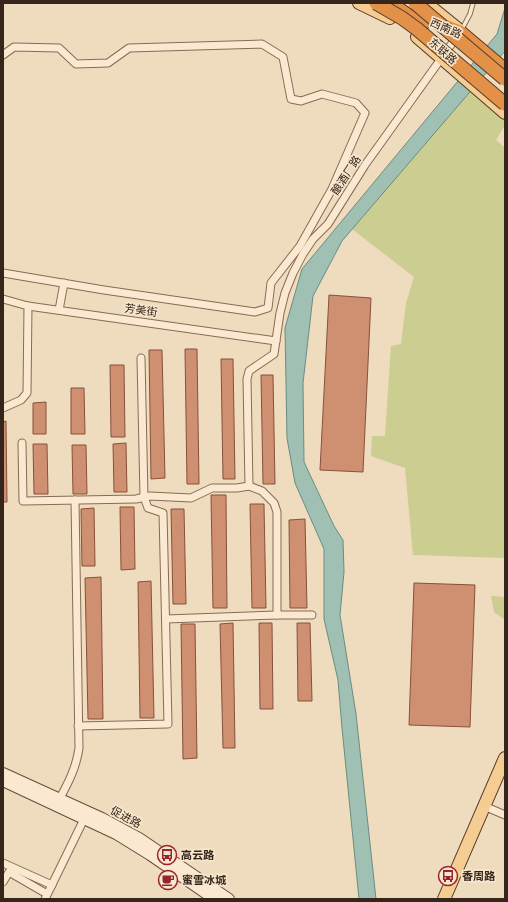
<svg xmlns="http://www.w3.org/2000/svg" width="508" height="902" font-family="Georgia,'Noto Sans SC',serif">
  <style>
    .green { fill: #cccd91 }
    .water { fill: #a1c0b4; stroke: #688e81 }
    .building { fill: #cf8f71; stroke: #87513b }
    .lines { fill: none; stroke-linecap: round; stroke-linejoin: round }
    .lane-casing { stroke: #876b55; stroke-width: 5.5 }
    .street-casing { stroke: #876b55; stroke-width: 9 }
    .secondary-casing { stroke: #694c39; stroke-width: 12 }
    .primary-casing { stroke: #543a2a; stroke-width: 14 }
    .highway-casing { stroke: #543a2a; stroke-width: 15 }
    .lane { stroke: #fae9d0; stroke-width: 3.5 }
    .street { stroke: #fae9d0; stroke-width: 7 }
    .secondary { stroke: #fae9d0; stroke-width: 10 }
    .primary { stroke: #f5cc92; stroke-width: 12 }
    .highway { stroke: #e39048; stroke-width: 13 }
    .highway-bridge-casing { stroke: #543a2a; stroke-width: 15; stroke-linecap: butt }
    .highway-bridge { stroke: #e39048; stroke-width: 13 }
    .labels { text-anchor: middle; stroke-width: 3.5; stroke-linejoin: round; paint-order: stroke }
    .street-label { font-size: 11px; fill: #36251b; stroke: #f6e6cc }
    .poi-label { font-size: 11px; font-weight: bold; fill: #36251b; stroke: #f6e6cc; text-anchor: start }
  </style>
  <rect width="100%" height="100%" fill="#efdbbd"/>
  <g class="green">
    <polygon points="472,89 505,119 505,125 496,140 505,148 505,558 413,555 405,468 371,456 372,436 385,436 391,346 401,344 406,303 414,277 352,229"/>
    <polygon points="505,594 505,620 494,612 491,596 504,597"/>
  </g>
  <polygon class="water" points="505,8 505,51 342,241 313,296 303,383 304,462 334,526 343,540 344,572 340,615 356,714 376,899 359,899 342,728 338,680 324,619 324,549 295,483 287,438 285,328 302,269 497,34"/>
  <g class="building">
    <polygon points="329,295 371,298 363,472 320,470"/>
    <polygon points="185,349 197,349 199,484 187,484"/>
    <polygon points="149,350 162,350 165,478 151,479"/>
    <polygon points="221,359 233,359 235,479 223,479"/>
    <polygon points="110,365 124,365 125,437 111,437"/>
    <polygon points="261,375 273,375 275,484 263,484"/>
    <polygon points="71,388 84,388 85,434 71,434"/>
    <polygon points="46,402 46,434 33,434 33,403"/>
    <polygon points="6,421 7,502 3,502 3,422"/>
    <polygon points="126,443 127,492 114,492 113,444"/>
    <polygon points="33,444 47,444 48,494 34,494"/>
    <polygon points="72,445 86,445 87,494 73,494"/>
    <polygon points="211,495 226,495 227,608 213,608"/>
    <polygon points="250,504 264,504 266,608 252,608"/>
    <polygon points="120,507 134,507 135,569 121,570"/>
    <polygon points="94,508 95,566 82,566 81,509"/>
    <polygon points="171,509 184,509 186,604 173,604"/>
    <polygon points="305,519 307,608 290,608 289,520"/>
    <polygon points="101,577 103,719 88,719 85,578"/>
    <polygon points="151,581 154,718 140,718 138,582"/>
    <polygon points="414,583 475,585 470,727 409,725"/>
    <polygon points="233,623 235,748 223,748 220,624"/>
    <polygon points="259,623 272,623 273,709 260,709"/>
    <polygon points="297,623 310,623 312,701 298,701"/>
    <polygon points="181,624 195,624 197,758 183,759"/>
  </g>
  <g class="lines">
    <defs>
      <polyline id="lane" points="462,29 470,14 473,3"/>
      <g id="street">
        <polyline points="3,55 14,47 59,48 76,64 108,63 129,48 262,44 283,57 291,99 301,101 322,94 356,103 365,113 332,189 300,246 271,283 268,308 255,312 104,290 3,273"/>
        <polyline points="3,299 28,306 276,341"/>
        <polyline points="59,310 64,283"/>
        <polyline points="3,408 21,400 27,393 28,306"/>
        <polyline points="22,443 23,501 136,499 150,496 191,498 212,488 237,488 249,486 262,491 274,503 277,512 277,615"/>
        <polyline points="249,486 247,379 249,371 274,354 280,313 285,293 293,273 303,254 313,239 328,224 365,165 458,35"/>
        <polyline points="166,619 277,615 312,615"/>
        <polyline points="78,726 168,724 163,513 148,508 144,497 141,358"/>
        <path d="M58,802C68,783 76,769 79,748L75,500"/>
        <polyline points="484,806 505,815"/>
        <polyline points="3,863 52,885"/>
        <polyline points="3,882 9,872 47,894"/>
        <polyline points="45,899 86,815"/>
      </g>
      <g id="secondary">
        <polyline points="3,773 102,818 139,838 229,899"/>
        <polyline points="3,781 116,834 150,855 214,899"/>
      </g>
      <g id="primary">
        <polyline points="359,3 390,18"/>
        <polyline points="426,3 458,29"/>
        <polyline points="417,37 505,113"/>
        <polyline points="444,899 505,758"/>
      </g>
      <g id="highway">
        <polyline points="390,3 422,25"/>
        <polyline points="442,25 460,32 505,70"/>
      </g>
    </defs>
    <use href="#lane" class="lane-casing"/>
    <use href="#street" class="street-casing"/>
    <use href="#secondary" class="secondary-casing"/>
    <use href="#primary" class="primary-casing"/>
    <use href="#highway" class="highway-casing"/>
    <use href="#lane" class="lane"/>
    <use href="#street" class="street"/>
    <use href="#secondary" class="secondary"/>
    <use href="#primary" class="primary"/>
    <use href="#highway" class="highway"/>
    <defs>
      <g id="highway-bridge">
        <polyline points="376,3 402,18 417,29 505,104"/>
        <polyline points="415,3 505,79"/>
      </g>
    </defs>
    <use href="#highway-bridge" class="highway-bridge-casing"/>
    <use href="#highway-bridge" class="highway-bridge"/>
  </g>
  <defs>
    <symbol id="bus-ring" viewBox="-11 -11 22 22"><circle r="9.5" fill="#f6e6cc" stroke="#982430" stroke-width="1.5"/><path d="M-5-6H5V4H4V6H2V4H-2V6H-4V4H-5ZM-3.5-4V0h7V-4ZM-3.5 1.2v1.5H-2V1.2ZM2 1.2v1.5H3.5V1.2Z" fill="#982430"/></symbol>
    <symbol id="cafe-ring" viewBox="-11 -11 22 22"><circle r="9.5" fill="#f6e6cc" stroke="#982430" stroke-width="1.5"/><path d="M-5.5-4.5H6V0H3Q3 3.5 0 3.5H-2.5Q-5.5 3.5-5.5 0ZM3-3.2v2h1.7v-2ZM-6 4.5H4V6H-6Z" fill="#982430"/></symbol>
  </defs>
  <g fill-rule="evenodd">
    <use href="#bus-ring" x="156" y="844" width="22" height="22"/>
    <use href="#bus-ring" x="437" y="865" width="22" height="22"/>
    <use href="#cafe-ring" x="157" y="869" width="22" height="22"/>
  </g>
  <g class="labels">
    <g class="street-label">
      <text transform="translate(446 28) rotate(24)" y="4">西南路</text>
      <text transform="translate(443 51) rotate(41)" y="4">东联路</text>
      <text transform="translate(346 175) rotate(-57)" y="4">酿酒厂路</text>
      <text transform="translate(141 310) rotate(8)" y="4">芳美街</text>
      <text transform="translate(126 817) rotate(28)" y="4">促进路</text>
    </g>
    <g class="poi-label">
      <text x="181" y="859">高云路</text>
      <text x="462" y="880">香周路</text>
      <text x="182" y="884">蜜雪冰城</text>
    </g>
  </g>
  <rect width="508" height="902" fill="none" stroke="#36251b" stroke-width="8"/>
</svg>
